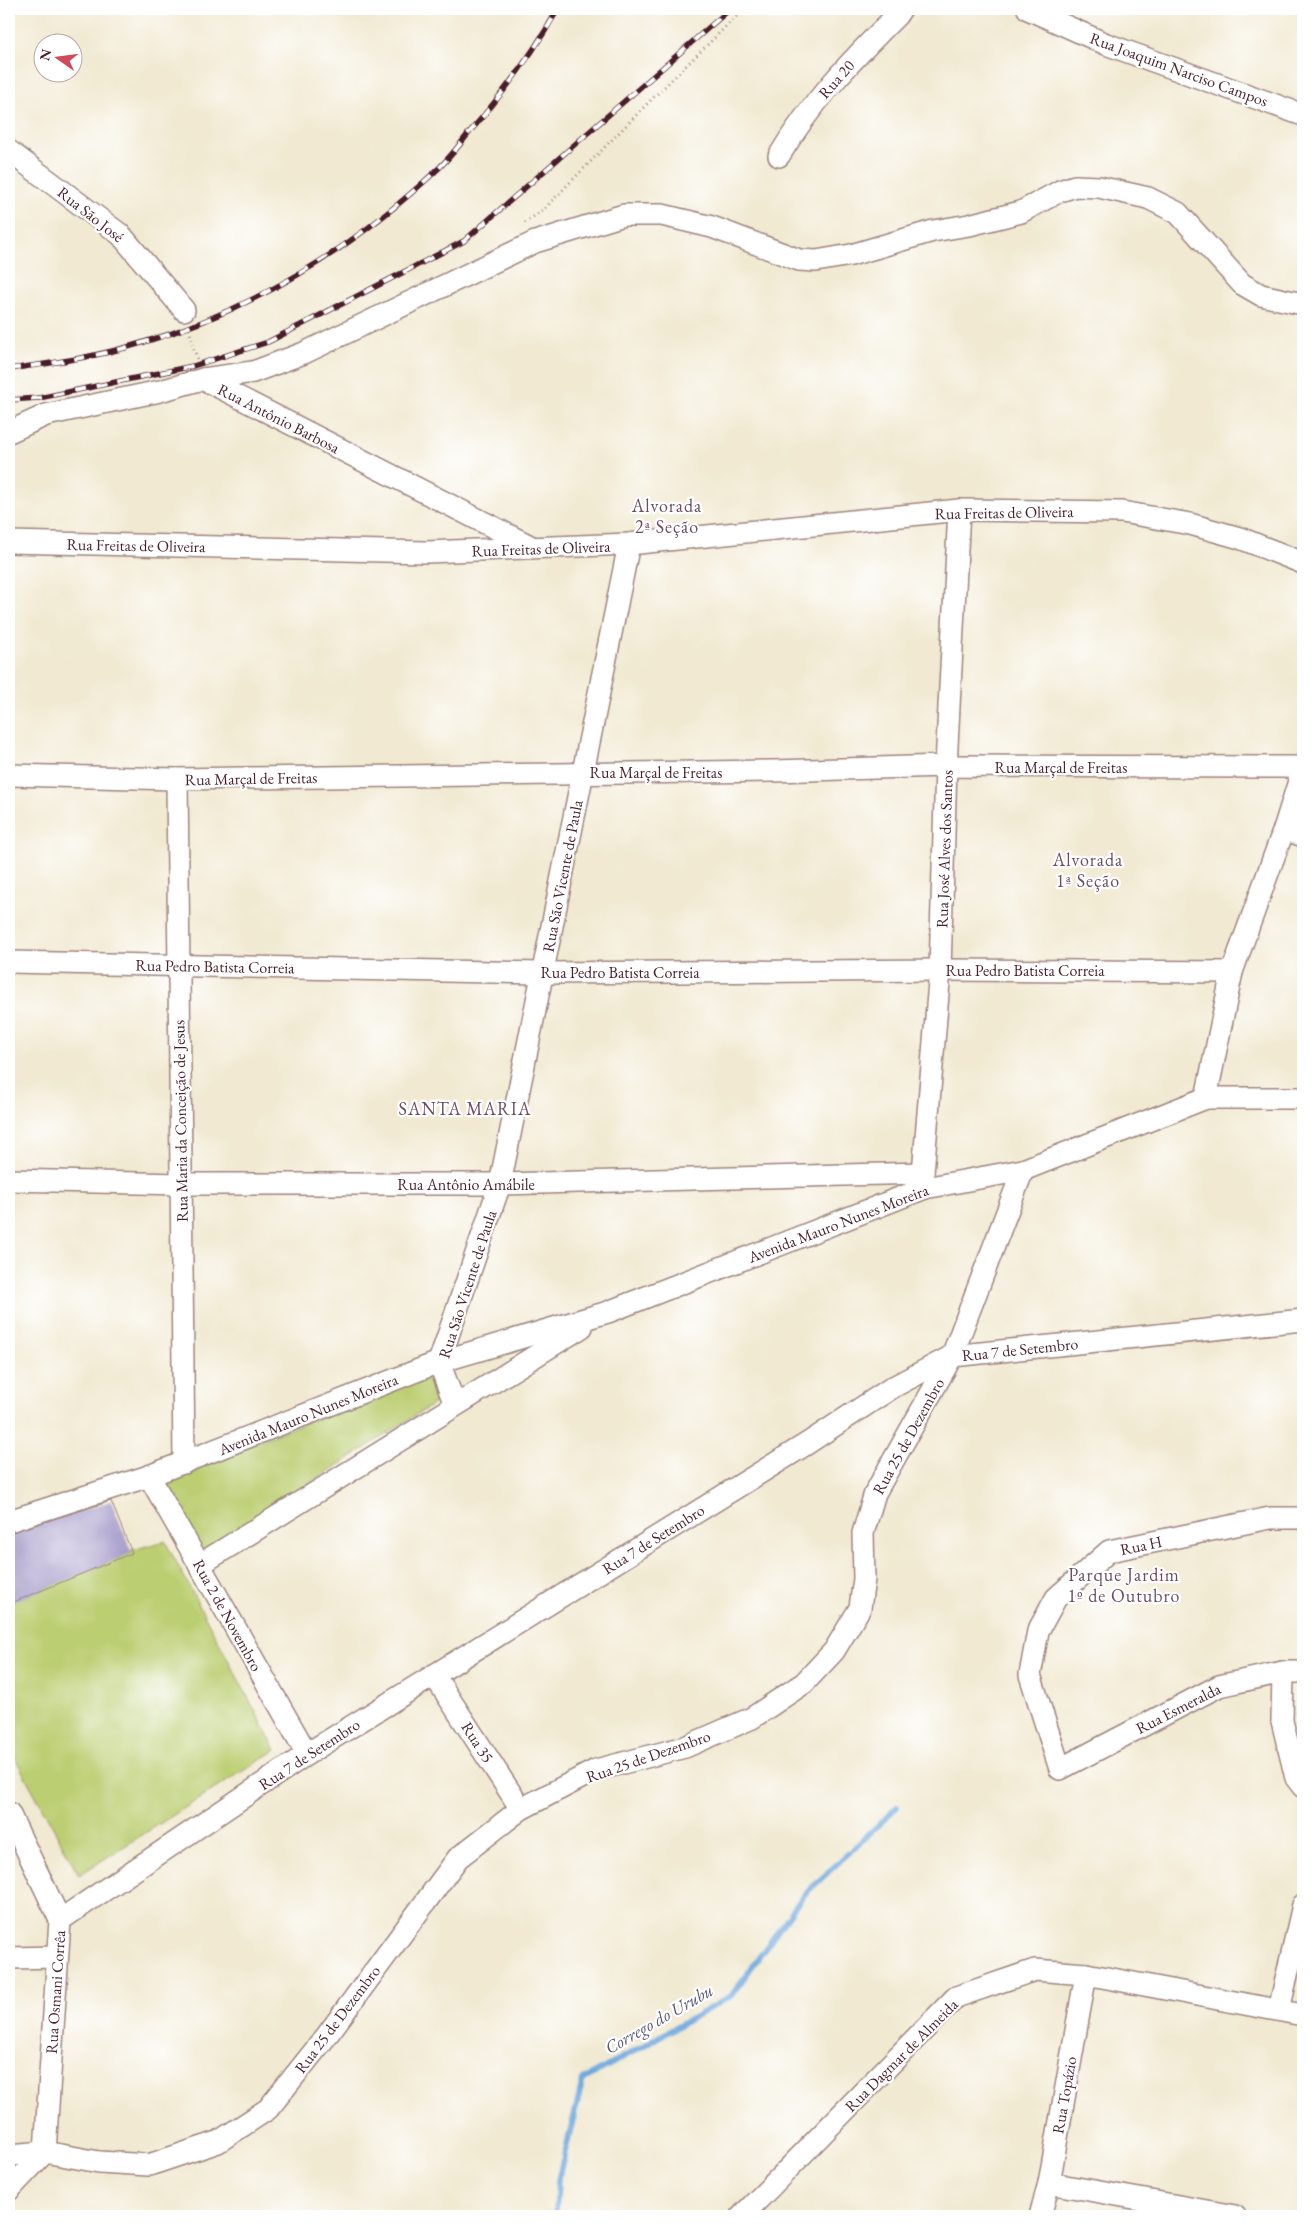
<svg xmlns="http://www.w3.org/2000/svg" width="1312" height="2225" font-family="'EB Garamond',serif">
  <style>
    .green { fill: #bbce71; stroke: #82764e }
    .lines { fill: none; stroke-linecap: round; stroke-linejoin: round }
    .stream { stroke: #6ea8de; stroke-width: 5.5 }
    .building { fill: #aba2cc }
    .minor-casing { stroke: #9e847e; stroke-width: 24 }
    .path { stroke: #9e847e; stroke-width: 3; stroke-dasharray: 1 4; stroke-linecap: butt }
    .minor { stroke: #fff; stroke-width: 21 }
    .rail-casing { stroke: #4a1f2b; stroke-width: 5.5 }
    .rail { stroke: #fff; stroke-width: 4; stroke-dasharray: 11; stroke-linecap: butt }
    .labels { text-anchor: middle; stroke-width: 4.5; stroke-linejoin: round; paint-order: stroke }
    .street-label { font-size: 16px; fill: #4a1f2b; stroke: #fff }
    .neighbourhood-label { font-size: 18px; letter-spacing: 1px; fill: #6c4d63; stroke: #fff }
    .water-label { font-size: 18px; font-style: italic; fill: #585673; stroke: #fff }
  </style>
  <rect width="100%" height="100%" fill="#fff"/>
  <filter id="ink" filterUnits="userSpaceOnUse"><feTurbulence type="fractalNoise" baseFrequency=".02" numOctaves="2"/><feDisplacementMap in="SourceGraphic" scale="10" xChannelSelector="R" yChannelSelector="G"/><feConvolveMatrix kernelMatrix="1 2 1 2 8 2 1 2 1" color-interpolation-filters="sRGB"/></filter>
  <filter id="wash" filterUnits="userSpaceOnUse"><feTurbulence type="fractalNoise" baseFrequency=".0096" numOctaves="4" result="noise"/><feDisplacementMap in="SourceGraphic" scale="20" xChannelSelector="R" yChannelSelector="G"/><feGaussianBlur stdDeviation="1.12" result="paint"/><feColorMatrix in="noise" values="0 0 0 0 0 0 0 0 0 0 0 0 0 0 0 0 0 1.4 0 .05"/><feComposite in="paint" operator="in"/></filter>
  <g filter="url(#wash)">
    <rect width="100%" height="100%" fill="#f1e9d1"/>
    <g class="green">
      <polygon points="428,1375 435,1403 200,1554 159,1480"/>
      <polygon points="165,1541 276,1750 79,1875 9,1747 9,1584"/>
    </g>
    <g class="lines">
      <polyline class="stream" points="556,2216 558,2180 583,2080 731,1996 803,1896 897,1807"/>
    </g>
    <g id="blocks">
      <polygon class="building" points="111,1501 132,1553 9,1604 9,1533"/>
    </g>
  </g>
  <g filter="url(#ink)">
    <use href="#blocks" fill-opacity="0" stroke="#9e847e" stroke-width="1"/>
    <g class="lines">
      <defs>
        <g id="minor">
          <polyline points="1028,9 1106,44 1303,115"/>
          <polyline points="9,151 121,235 184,310"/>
          <path d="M779,156C811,102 853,59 897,15L901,9"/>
          <polyline points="203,379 532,547"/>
          <polyline points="9,432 46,415 160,391 203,379 253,372 304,353 535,242 624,215 662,215 712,227 799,260 816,261 851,255 933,231 969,225 1021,212 1060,191 1075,186 1099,187 1148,198 1178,213 1242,284 1261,295 1303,304"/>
          <polyline points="9,542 426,552 629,544 959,510 1122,512 1190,524 1240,538 1303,563"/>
          <polyline points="9,775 177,779 773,771 946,766 1303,767"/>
          <polyline points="177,779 184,1463"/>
          <polyline points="1284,829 1303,836"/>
          <polyline points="9,962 543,973 940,970 1232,972"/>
          <polyline points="1206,1098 1232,972 1284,829 1303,768"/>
          <polyline points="9,1180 181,1184 500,1184 923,1173"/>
          <polyline points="924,1186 923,1173 940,970 946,766 959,510"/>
          <polyline points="455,1405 439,1362 500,1184 629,544"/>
          <polyline points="149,1476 307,1754"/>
          <polyline points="1303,1518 1270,1518 1109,1551 1056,1598 1038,1631 1030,1675 1060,1769 1219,1686 1283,1672 1303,1672"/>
          <polyline points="9,1521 149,1476 439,1362 608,1312 925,1188 1023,1170 1206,1098 1303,1098"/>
          <polyline points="199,1565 582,1327"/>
          <polyline points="1283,1672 1282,1721 1296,1778 1303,1787"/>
          <polyline points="434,1675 521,1809"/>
          <polyline points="9,1813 60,1920 45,2152"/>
          <polyline points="60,1920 307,1754 808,1443 893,1387 952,1356 1303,1320"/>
          <polyline points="9,1958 57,1957"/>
          <polyline points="1279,2010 1303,1905"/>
          <polyline points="9,2155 45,2152 99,2162 149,2165 218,2142 268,2109 328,2034 458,1858 521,1809 596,1770 685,1747 752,1718 804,1683 834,1651 860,1608 864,1579 863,1533 875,1493 952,1356 1023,1170"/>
          <polyline points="1049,2183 1235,2216"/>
          <polyline points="9,2190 45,2152"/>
          <polyline points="742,2216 956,1997 1035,1970 1086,1974 1303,2015"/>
          <polyline points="1040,2216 1049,2183 1086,1974"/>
        </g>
      </defs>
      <use href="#minor" class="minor-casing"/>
      <g class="path">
        <polyline points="525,223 545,208 653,98 744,9"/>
        <polyline points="189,329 197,359"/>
      </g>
      <use href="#minor" class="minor"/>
      <defs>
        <g id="rail">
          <path d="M9,369C53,363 96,357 138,344C251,311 353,249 439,168C449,158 459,146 468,134C502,95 533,54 558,9"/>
          <polyline points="9,400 39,398 193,366 268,342 464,241 730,9"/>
        </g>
      </defs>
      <use href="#rail" class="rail-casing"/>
      <use href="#rail" class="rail"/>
    </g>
  </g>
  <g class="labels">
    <g class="street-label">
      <text transform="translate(1179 69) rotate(20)" y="6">Rua Joaquim Narciso Campos</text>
      <text transform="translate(836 79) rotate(-49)" y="6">Rua 20</text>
      <text transform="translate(91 214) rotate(38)" y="6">Rua São José</text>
      <text transform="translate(279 418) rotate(27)" y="6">Rua Antônio Barbosa</text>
      <text transform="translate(1004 512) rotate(-1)" y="6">Rua Freitas de Oliveira</text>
      <text transform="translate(136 545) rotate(1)" y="6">Rua Freitas de Oliveira</text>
      <text transform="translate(541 548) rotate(-2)" y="6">Rua Freitas de Oliveira</text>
      <text x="1061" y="773">Rua Marçal de Freitas</text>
      <text x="656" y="778">Rua Marçal de Freitas</text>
      <text transform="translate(251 778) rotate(-1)" y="6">Rua Marçal de Freitas</text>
      <text transform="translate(944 849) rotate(-88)" y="6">Rua José Alves dos Santos</text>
      <text transform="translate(562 876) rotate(-79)" y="6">Rua São Vicente de Paula</text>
      <text transform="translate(215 966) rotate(1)" y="6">Rua Pedro Batista Correia</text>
      <text x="1025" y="976">Rua Pedro Batista Correia</text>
      <text x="620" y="978">Rua Pedro Batista Correia</text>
      <text transform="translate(180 1121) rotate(-91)" y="6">Rua Maria da Conceição de Jesus</text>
      <text x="466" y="1190">Rua Antônio Amábile</text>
      <text transform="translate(838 1223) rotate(-21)" y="6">Avenida Mauro Nunes Moreira</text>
      <text transform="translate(467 1284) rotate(-72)" y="6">Rua São Vicente de Paula</text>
      <text transform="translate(1020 1349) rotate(-6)" y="6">Rua 7 de Setembro</text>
      <text transform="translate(308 1414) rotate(-22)" y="6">Avenida Mauro Nunes Moreira</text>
      <text transform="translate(908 1436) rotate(-61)" y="6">Rua 25 de Dezembro</text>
      <text transform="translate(653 1539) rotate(-32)" y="6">Rua 7 de Setembro</text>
      <text transform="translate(1141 1545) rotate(-12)" y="6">Rua H</text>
      <text transform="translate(228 1615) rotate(61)" y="6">Rua 2 de Novembro</text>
      <text transform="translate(1178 1708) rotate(-27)" y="6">Rua Esmeralda</text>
      <text transform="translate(478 1742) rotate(57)" y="6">Rua 35</text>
      <text transform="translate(309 1754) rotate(-33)" y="6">Rua 7 de Setembro</text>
      <text transform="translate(648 1756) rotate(-19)" y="6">Rua 25 de Dezembro</text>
      <text transform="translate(55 1992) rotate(-86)" y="6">Rua Osmani Corrêa</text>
      <text transform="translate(337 2019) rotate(-53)" y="6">Rua 25 de Dezembro</text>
      <text transform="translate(901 2055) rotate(-45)" y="6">Rua Dagmar de Almeida</text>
      <text transform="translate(1064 2095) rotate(-80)" y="6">Rua Topázio</text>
    </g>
    <g class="neighbourhood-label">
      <text x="667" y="512">Alvorada<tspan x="667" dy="21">2ª Seção</tspan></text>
      <text x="1088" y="866">Alvorada<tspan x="1088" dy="21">1ª Seção</tspan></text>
      <text x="465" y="1115">SANTA MARIA</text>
      <text x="1124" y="1581">Parque Jardim<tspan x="1124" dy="21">1º de Outubro</tspan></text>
    </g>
    <g class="water-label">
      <text transform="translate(659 2019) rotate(-30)" y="6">Corrego do Urubu</text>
    </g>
  </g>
  <rect width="1312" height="2225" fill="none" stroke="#fff" stroke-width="30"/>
  <g transform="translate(58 58) rotate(284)"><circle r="24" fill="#ffffff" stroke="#b7a5aa"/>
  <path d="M0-4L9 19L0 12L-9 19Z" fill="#d1495b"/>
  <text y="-8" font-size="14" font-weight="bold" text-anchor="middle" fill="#4a1f2b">N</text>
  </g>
</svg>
